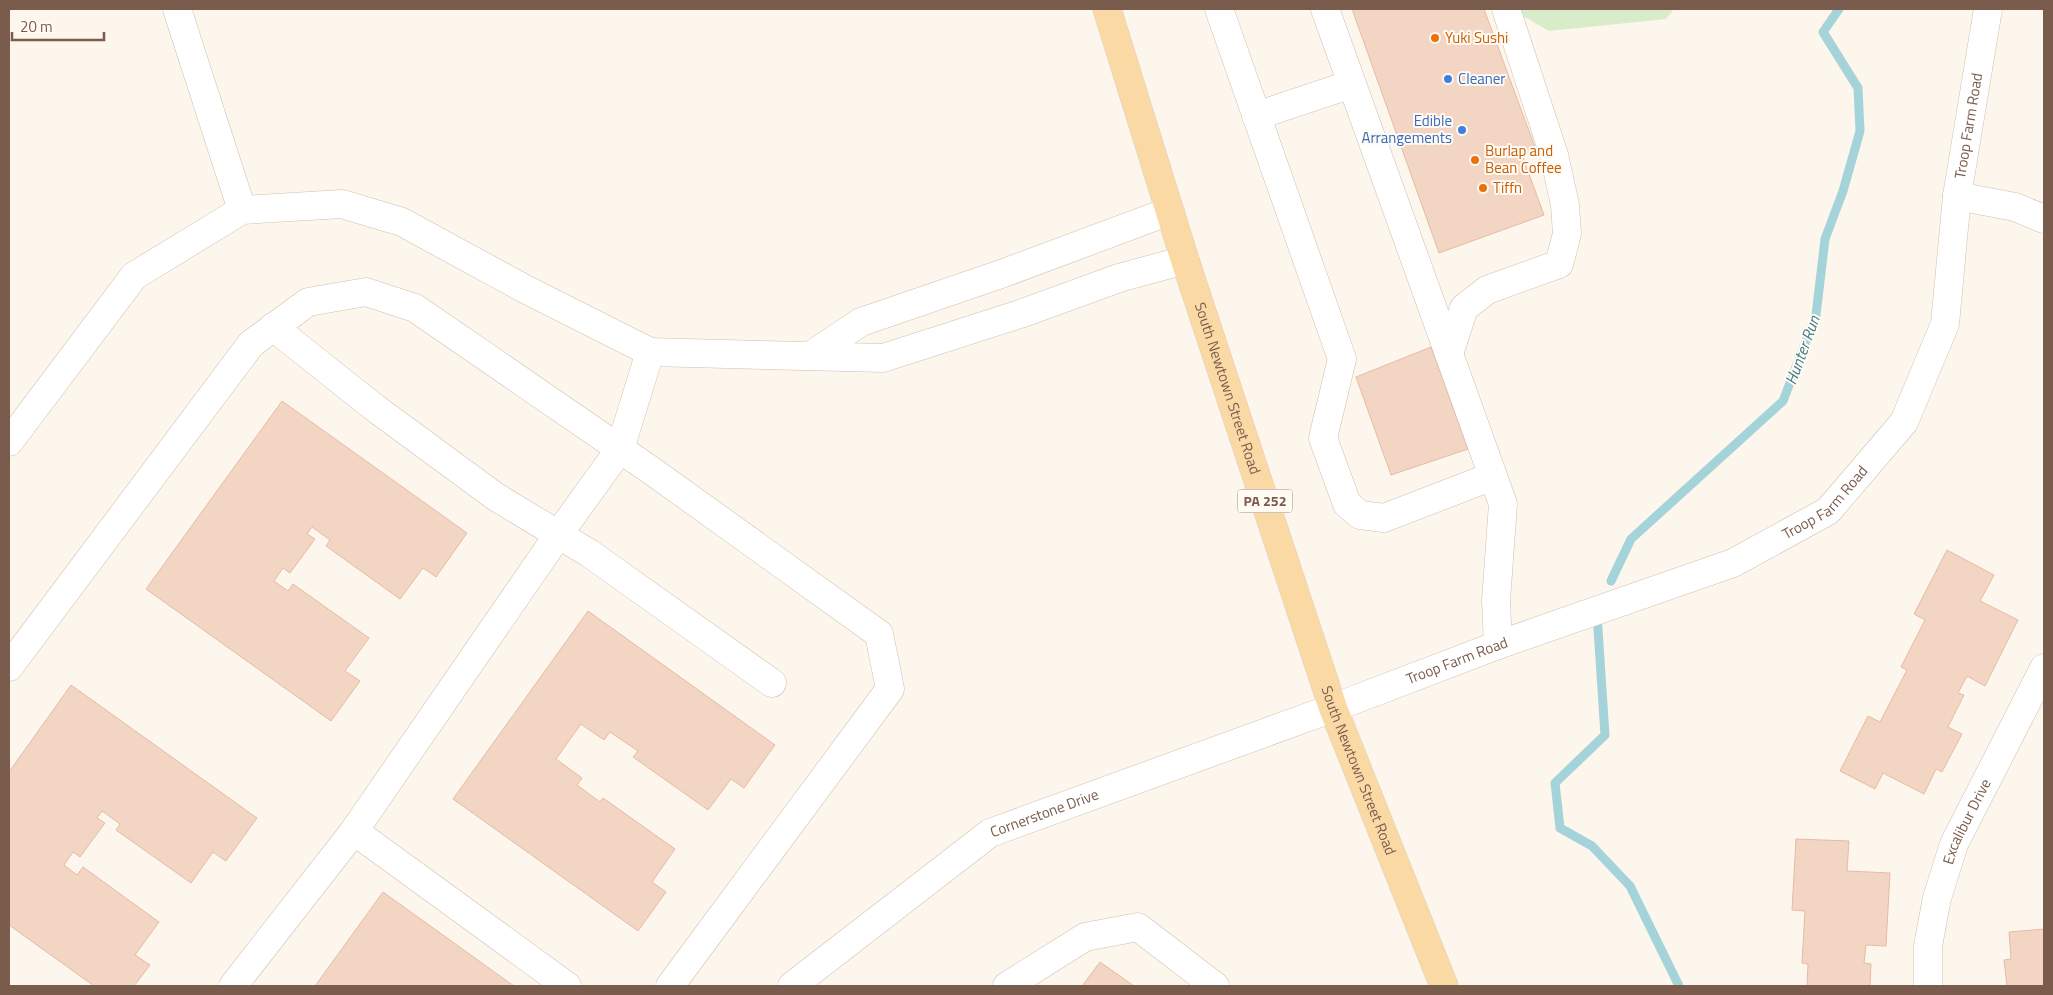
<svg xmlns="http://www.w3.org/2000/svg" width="2053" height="995" font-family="'Titillium Web',sans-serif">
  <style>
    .green { fill: #d8ecc9 }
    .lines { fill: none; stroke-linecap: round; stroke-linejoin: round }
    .stream { stroke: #a5d3da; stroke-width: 9 }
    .building { fill: #f3d5c3; stroke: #e6bba3 }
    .minor-casing { stroke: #d1beb0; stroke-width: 29 }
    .major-casing { stroke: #dad1cd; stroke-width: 29 }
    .minor { stroke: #fff; stroke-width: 28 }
    .major { stroke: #fbd9a5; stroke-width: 28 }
    .food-dot { fill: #e8710a; stroke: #fffaf3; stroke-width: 2 }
    .shop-dot { fill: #3f7fe0; stroke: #fffaf3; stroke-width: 2 }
    .labels { text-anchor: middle; stroke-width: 4; stroke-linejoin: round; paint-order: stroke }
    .shield { fill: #fffaf3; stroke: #a28b7f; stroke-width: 1 }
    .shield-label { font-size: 14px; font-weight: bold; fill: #7a5c4d }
    .food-label { font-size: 15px; fill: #c56008; stroke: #fffaf3; text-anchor: start }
    .shop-label { font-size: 15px; fill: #366cbe; stroke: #fffaf3; text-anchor: start }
    .street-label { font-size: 15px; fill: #7a5c4d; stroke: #fffaf3 }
    .water-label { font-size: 16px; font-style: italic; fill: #437c86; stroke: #fffaf3 }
  </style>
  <rect width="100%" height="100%" fill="#fdf6ec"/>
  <polygon class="green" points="1511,9 1674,9 1666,19 1549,31"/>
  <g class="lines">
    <g class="stream">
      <polyline points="1611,581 1631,539 1783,401 1816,315 1825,239 1843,191 1860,131 1858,88 1823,32 1839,9"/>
      <polyline points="1597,614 1605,735 1555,783 1560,828 1592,846 1630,886 1679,986"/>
    </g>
  </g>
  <g class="building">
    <polygon points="1352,9 1484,9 1536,150 1522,155 1544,215 1439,253"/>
    <polygon points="1431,347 1468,449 1391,475 1356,377"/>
    <polygon points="282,401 467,533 436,577 423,568 400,599 326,546 330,540 312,527 307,534 315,539 290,573 283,568 274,581 288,591 293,584 369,638 345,671 360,681 331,721 146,589"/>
    <polygon points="1947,550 1994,575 1980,601 2018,620 1985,686 1967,676 1958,693 1964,695 1948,727 1962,734 1942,772 1936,769 1924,794 1883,773 1875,789 1840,771 1868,716 1880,722 1907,670 1901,667 1925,620 1914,614"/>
    <polygon points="588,611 775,745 744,788 731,779 708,810 633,757 638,751 610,732 604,740 581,724 556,759 582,778 577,785 600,802 603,798 675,849 652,882 666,892 638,931 453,799"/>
    <polygon points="71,685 257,818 226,861 213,852 191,883 116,830 120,824 102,811 97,818 105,823 80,857 73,852 64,865 77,875 83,867 159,922 135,955 150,965 134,986 94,986 9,925 9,772"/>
    <polygon points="1796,839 1849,841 1847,871 1890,873 1886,946 1866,945 1864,963 1871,964 1870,986 1807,986 1808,964 1802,963 1805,911 1792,910"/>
    <polygon points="383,892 514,986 315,986"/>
    <polygon points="2044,929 2044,986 2007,986 2004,960 2011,959 2009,932"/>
    <polygon points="1100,962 1134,986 1082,986"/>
  </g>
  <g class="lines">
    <defs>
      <g id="minor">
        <polyline points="177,9 242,210"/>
        <polyline points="1219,9 1342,359 1323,438 1347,504 1360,515 1384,518 1493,476"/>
        <polyline points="1325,9 1503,504 1496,601 1498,645"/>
        <polyline points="1256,116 1352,84"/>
        <polyline points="1957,196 2015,207 2044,219"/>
        <polyline points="273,327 375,408 496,497 589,553 772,683"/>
        <polyline points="1449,354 1464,308 1487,290 1559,264 1567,234 1565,205 1554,155 1506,9"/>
        <polyline points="810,356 861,322 1001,274 1170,211"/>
        <polyline points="9,442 134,276 242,210 342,204 402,222 525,289 650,352"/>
        <polyline points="9,667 251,344 308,302 366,292 415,308 652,471 879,634 890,689 670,986"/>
        <polyline points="354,831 558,535 620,449 650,352 883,358 1020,314 1119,278 1185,260"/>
        <polyline points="233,986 354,831 567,986"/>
        <path id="s1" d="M792,986L990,833L1333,708L1498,645L1733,563L1828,511L1904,422L1945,324L1957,196L1988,9"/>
        <polyline points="1007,986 1085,937 1138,927 1215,986"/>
        <path id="s2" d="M1928,986V946L1937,898L1954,844L2044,668"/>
      </g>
      <g id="major">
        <path id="s3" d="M1107,9L1185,260L1333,708L1444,986"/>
      </g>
    </defs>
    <use href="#minor" class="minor-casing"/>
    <use href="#major" class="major-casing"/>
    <use href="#minor" class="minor"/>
    <use href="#major" class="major"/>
  </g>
  <g class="food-dot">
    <circle cx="1435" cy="38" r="5"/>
    <circle cx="1475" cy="160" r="5"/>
    <circle cx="1483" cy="188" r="5"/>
  </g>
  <g class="shop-dot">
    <circle cx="1448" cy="79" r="5"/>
    <circle cx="1462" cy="130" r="5"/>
  </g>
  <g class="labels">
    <rect class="shield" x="1237.5" y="489.5" width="55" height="23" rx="4"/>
    <g class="shield-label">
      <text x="1265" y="506">PA 252</text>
    </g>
    <g class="food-label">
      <text x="1445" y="43">Yuki Sushi</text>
      <text x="1485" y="156">Burlap and<tspan x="1485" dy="17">Bean Coffee</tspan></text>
      <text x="1493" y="193">Tiffn</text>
    </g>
    <g class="shop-label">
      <text x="1458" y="84">Cleaner</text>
      <text x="1452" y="126" text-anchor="end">Edible<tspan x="1452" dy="17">Arrangements</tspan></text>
    </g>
    <g class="street-label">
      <text dy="5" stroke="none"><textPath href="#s1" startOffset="1572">Troop Farm Road</textPath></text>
      <text dy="5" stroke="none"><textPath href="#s3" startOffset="398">South Newtown Street Road</textPath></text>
      <text dy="5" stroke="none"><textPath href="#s1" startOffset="1152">Troop Farm Road</textPath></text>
      <text dy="5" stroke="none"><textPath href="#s1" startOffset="748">Troop Farm Road</textPath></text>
      <text dy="5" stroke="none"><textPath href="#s3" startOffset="802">South Newtown Street Road</textPath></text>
      <text dy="5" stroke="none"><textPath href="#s1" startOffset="308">Cornerstone Drive</textPath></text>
      <text dy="5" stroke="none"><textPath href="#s2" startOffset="171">Excalibur Drive</textPath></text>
    </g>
    <g class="water-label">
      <text transform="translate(1802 350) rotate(-70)" y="6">Hunter Run</text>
    </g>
  </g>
  <rect width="2053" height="995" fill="none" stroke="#7a5c4d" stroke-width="20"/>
  <path d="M12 32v8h92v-8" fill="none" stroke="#7a5c4d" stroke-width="2.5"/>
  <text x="20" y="32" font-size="15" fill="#7a5c4d" stroke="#fffaf3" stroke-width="4" paint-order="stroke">20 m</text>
</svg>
